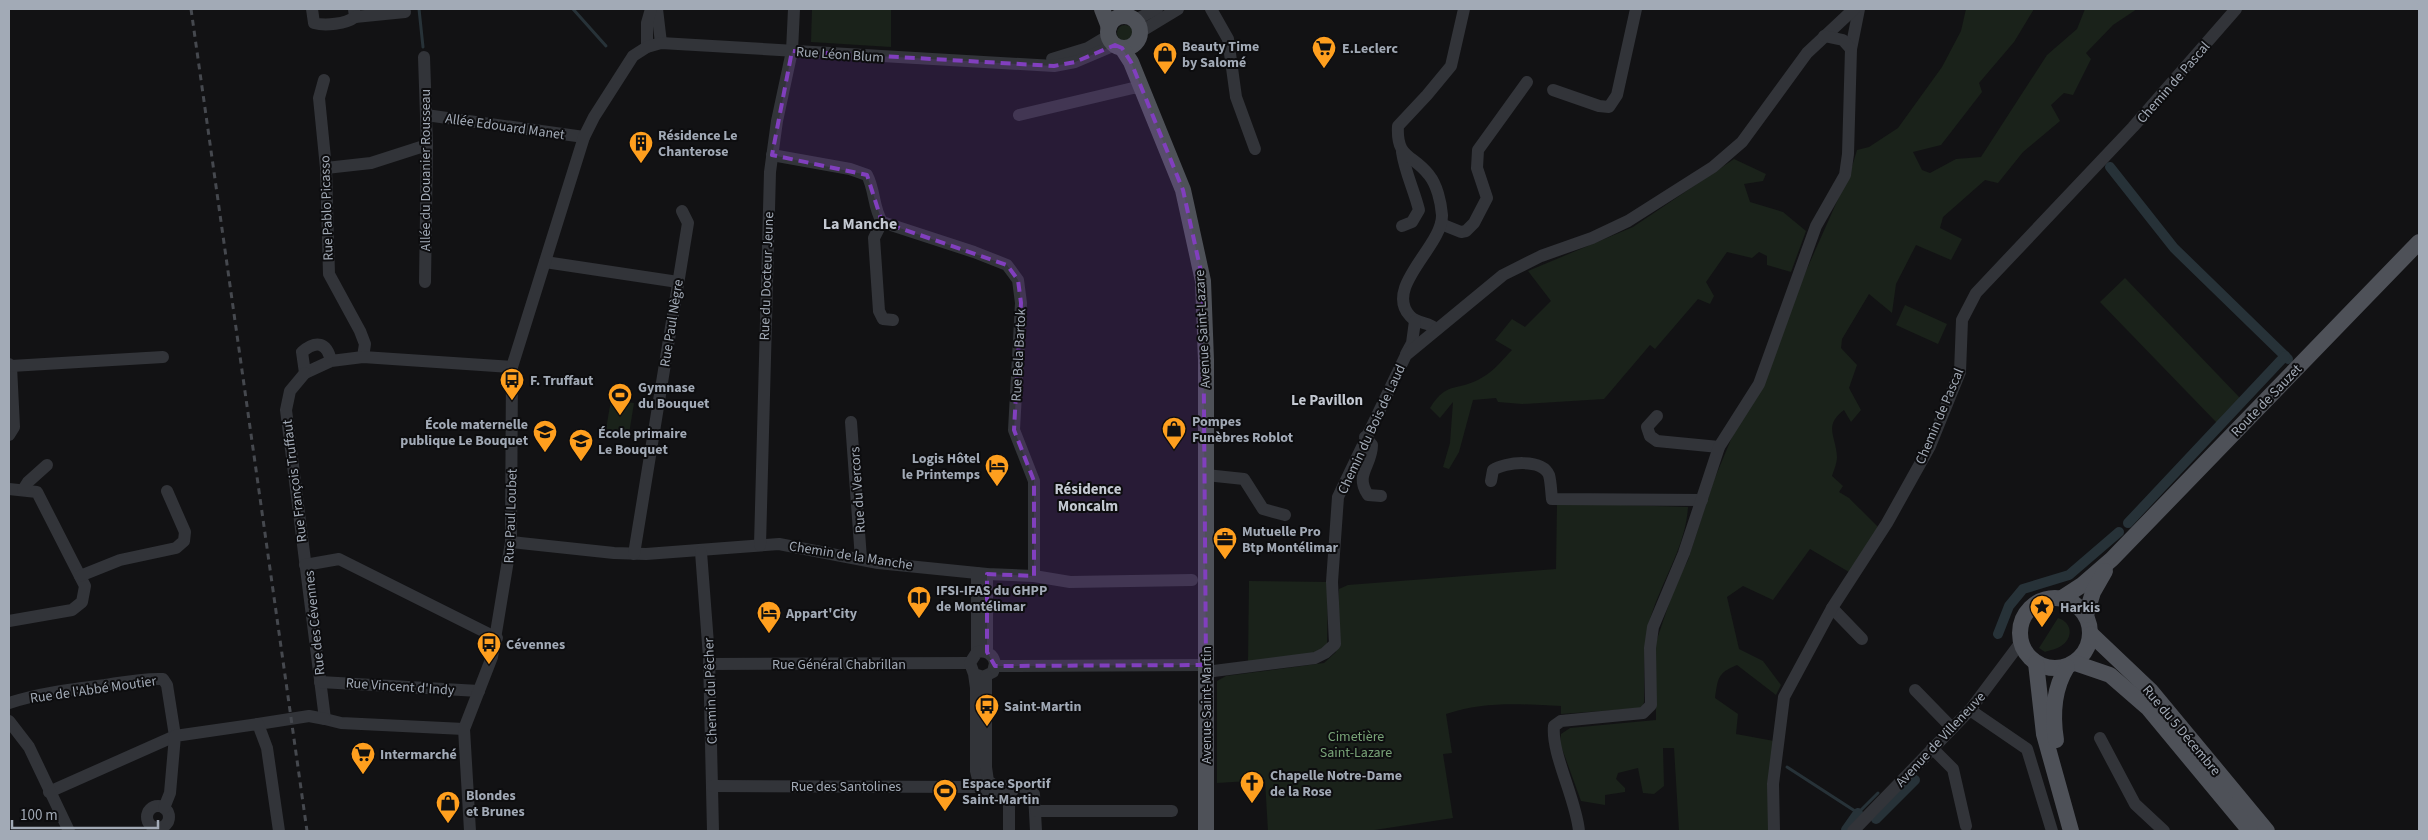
<svg xmlns="http://www.w3.org/2000/svg" width="2428" height="840" font-family="'Source Sans 3',sans-serif">
  <style>
    .green { fill: #1a221a }
    .lines { fill: none; stroke-linecap: round; stroke-linejoin: round }
    .stream { stroke: #273238; stroke-width: 3 }
    .canal { stroke: #273238; stroke-width: 10 }
    .minor { stroke: #323439; stroke-width: 12 }
    .major { stroke: #4e5158; stroke-width: 16 }
    .rail { stroke: #45484e; stroke-width: 3; stroke-dasharray: 6 5; stroke-linecap: butt }
    .marked { fill: #813fbe; fill-opacity: 0.2; stroke: #813fbe; stroke-width: 4; stroke-dasharray: 10 6; stroke-linejoin: round }
    .labels { text-anchor: middle; stroke-width: 4; stroke-linejoin: round; paint-order: stroke }
    .poi-label { font-size: 14px; font-weight: bold; fill: #a2aab6; stroke: #0d0d0f; text-anchor: start }
    .street-label { font-size: 14px; fill: #a2aab6; stroke: #0d0d0f }
    .park-label { font-size: 14px; fill: #78a377; stroke: #0d0d0f }
    .neighbourhood-label { font-size: 15px; font-weight: bold; fill: #c3c8d1; stroke: #0d0d0f }
    .quarter-label { font-size: 16px; font-weight: bold; fill: #c3c8d1; stroke: #0d0d0f }
  </style>
  <rect width="100%" height="100%" fill="#121214"/>
  <g class="green">
    <polygon points="812,9 891,9 891,47 811,42"/>
    <path d="M1966,9H2034L2014,42L1979,83L1982,92L1941,145L1913,152L1922,170L1930,173L1956,159L1981,157L2047,55L2077,29L2085,9H2137L2113,25L2086,53L2091,59L2073,95L2064,93L2051,105L2060,121L2023,152L1998,183L1985,180L1943,217L1940,228L1962,239L1951,260L1916,245L1896,284L1892,313L1869,294L1842,339L1841,348L1857,365L1849,388L1861,410L1851,422L1844,410C1823,426 1836,435 1837,457C1837,463 1834,470 1832,476L1843,486L1839,492L1849,498L1879,528L1849,572L1810,549L1773,600L1743,586L1727,597L1739,649L1763,661L1781,685L1776,695L1737,665C1717,673 1718,679 1715,698L1738,714L1736,734L1774,741L1770,831H1679L1674,748H1663L1664,786L1654,794L1643,793L1638,768L1618,773L1616,779L1625,788V792L1605,795V805L1581,801L1560,743L1561,734L1570,728L1656,720V642L1675,586L1688,560L1714,480L1732,437L1851,170L1857,150L1869,147L1898,128L1942,67L1961,31Z"/>
    <circle cx="1125" cy="33" r="8"/>
    <path d="M1734,159L1766,174L1763,181L1744,184L1750,202L1783,212L1806,231L1791,272L1767,265V256L1759,252L1752,258L1727,252L1706,282L1714,296L1710,304L1698,299L1655,349L1650,345L1604,399L1522,404L1498,402L1496,398L1473,400L1459,452L1449,469L1443,467L1450,443L1453,402L1440,418L1430,408C1448,379 1457,393 1483,377C1494,371 1503,359 1512,350L1495,340L1512,319L1525,327L1551,301L1528,271L1633,227Z"/>
    <polygon points="2125,278 2240,398 2218,424 2100,302"/>
    <polygon points="1905,305 1947,324 1938,344 1896,325"/>
    <polygon points="611,400 634,403 629,434 606,429"/>
    <path d="M1557,503L1688,507C1686,543 1665,576 1653,610C1642,639 1645,671 1644,702L1642,708L1561,714V706C1521,704 1484,701 1446,714L1452,753L1443,754L1453,818L1368,831H1268L1265,780L1217,783V681L1226,676L1324,663L1336,652L1339,589L1348,585L1556,569Z"/>
    <polygon points="1249,581 1328,582 1327,647 1319,652 1248,664"/>
    <path d="M2058,618C2072,622 2074,638 2061,646C2057,649 2050,650 2045,652L2039,648Z"/>
  </g>
  <g class="lines">
    <g class="stream">
      <polyline points="419,9 423,47"/>
      <polyline points="573,9 606,46"/>
      <polyline points="1787,767 1858,813 1878,793"/>
    </g>
    <g class="canal">
      <polyline points="2110,167 2174,248 2288,359"/>
      <polyline points="2128,523 2285,356"/>
      <polyline points="1998,634 2009,606 2023,589 2069,575 2119,532"/>
      <polyline points="1876,819 1915,780"/>
      <polyline points="1846,830 1858,813"/>
    </g>
    <g class="minor">
      <path d="M312,9L314,23C325,26 346,24 355,17L354,9"/>
      <polyline points="657,9 661,43"/>
      <polyline points="1211,9 1228,39 1236,97 1255,149"/>
      <polyline points="355,17 405,12"/>
      <polyline points="1135,20 1157,9"/>
      <polyline points="1140,32 1178,9"/>
      <polyline points="647,47 647,23 651,9"/>
      <polyline points="1851,49 1859,9"/>
      <polyline points="424,57 427,145 425,282"/>
      <polyline points="1052,59 1088,48 1108,36"/>
      <polyline points="324,80 319,98 326,168 329,274 360,331 365,344 363,357"/>
      <polyline points="1553,90 1599,106 1609,107 1617,95 1636,9"/>
      <polyline points="426,115 584,137"/>
      <polyline points="1019,115 1133,88 1141,88"/>
      <path d="M772,155L850,169L867,175C875,190 873,207 882,222L974,252L1007,265L1018,280L1021,303L1014,430L1034,481V576"/>
      <polyline points="326,168 371,163 427,145"/>
      <polyline points="882,222 874,238 879,311 883,319 893,320"/>
      <polyline points="1441,224 1461,232 1466,231 1474,223 1487,198 1477,168 1478,150 1527,82"/>
      <path d="M1402,226L1412,222L1419,210C1414,190 1405,172 1402,152"/>
      <polyline points="545,262 678,282"/>
      <path d="M1436,329C1429,322 1417,324 1410,316C1383,287 1443,246 1442,215C1441,202 1437,185 1429,175C1413,154 1396,159 1398,126L1427,95L1451,66L1464,9"/>
      <polyline points="1406,354 1412,343 1415,321"/>
      <path d="M331,361C327,342 316,340 302,352L305,373L331,361L363,357L512,367"/>
      <polyline points="9,364 11,366 14,427 9,435"/>
      <polyline points="11,366 163,357"/>
      <polyline points="305,373 290,391 286,410 325,719 341,723 464,729"/>
      <polyline points="1657,416 1647,427 1650,436 1657,441 1719,447"/>
      <polyline points="851,422 861,559"/>
      <path d="M1365,437L1372,445C1372,466 1354,474 1368,495L1381,496"/>
      <polyline points="1206,475 1244,479 1263,509 1285,515"/>
      <path d="M1491,481L1493,470C1505,462 1542,458 1549,475C1551,482 1551,491 1552,499L1702,500"/>
      <polyline points="9,489 37,492 85,586 82,602 72,610 9,621"/>
      <polyline points="23,490 28,482 47,465"/>
      <polyline points="511,542 614,553 646,554 779,544 878,563 987,574 1034,576 1070,582 1192,580"/>
      <polyline points="760,545 770,172 777,121 792,51 794,9"/>
      <polyline points="701,552 709,657 713,831"/>
      <polyline points="634,554 688,223 682,211"/>
      <polyline points="305,565 339,559 497,638"/>
      <polyline points="987,574 987,652"/>
      <polyline points="80,576 120,560 176,548 184,541 185,532 167,491"/>
      <polyline points="1832,608 1862,639"/>
      <polyline points="977,652 977,573"/>
      <polyline points="709,664 970,663"/>
      <polyline points="995,666 1206,665"/>
      <polyline points="1206,672 1315,658 1325,653 1335,644 1332,582 1338,497 1406,355 1503,275 1541,256 1592,238 1628,221 1713,167 1742,142 1807,53 1854,9"/>
      <path d="M974,674L983,677L993,672L995,663C993,654 986,650 977,652L970,663L974,674L976,688V771L980,787L986,790L1006,794L1009,797"/>
      <polyline points="986,676 986,767 988,781 995,786 1028,787 1034,794 1036,831"/>
      <polyline points="320,682 479,691"/>
      <polyline points="1915,690 1952,728"/>
      <path d="M9,703C39,693 73,689 105,685C124,682 143,678 163,679L167,685L175,736L49,792"/>
      <polyline points="1970,710 2027,749 2052,831"/>
      <polyline points="9,721 29,747 69,831"/>
      <polyline points="258,724 309,716 325,719"/>
      <polyline points="2100,738 2135,804 2164,831"/>
      <polyline points="1932,748 1953,769 1966,826"/>
      <polyline points="712,786 980,787"/>
      <circle cx="158" cy="817" r="11"/>
      <polyline points="164,808 170,793 175,736 258,724 267,748 279,831"/>
      <polyline points="1036,811 1172,811"/>
      <polyline points="470,831 464,729 492,657 511,542 512,367 584,137 594,117 633,56 647,47 661,43 1054,66 1075,62 1115,45"/>
      <polyline points="1009,831 1009,797 1013,790"/>
      <path d="M1579,831C1576,799 1551,753 1554,726L1561,721L1643,713L1651,705L1650,648L1653,627L1684,553L1719,447L1759,384L1816,226L1845,175L1848,154L1851,49L1843,40L1824,36"/>
      <polyline points="1774,831 1773,784 1784,697 1832,608 1887,523 1930,446 1960,372 1962,320 1976,293 2133,127 2236,9"/>
      <polyline points="1853,831 1970,710 2021,642"/>
    </g>
    <g class="major">
      <polyline points="1102,9 1109,27"/>
      <circle cx="1124" cy="32" r="16"/>
      <polyline points="1122,48 1131,62 1183,190 1203,281 1206,360 1206,831"/>
      <circle cx="2055" cy="633" r="35"/>
      <polyline points="2062,598 2082,585 2112,559 2419,242"/>
      <polyline points="2086,615 2093,592 2105,571"/>
      <polyline points="2091,634 2151,691 2267,831"/>
      <polyline points="2036,663 2044,734 2071,831"/>
      <polyline points="2075,663 2110,675 2148,708 2250,831"/>
      <path d="M2056,740C2052,715 2054,688 2067,667"/>
    </g>
    <polyline class="rail" points="191,9 307,831"/>
  </g>
  <path class="marked" d="M1115,45L1122,48L1131,62L1183,190L1203,281L1206,665L995,666L987,652V574L1034,576V481L1014,430L1021,303L1018,280L1007,265L882,222L867,175L772,155L792,51L1054,66L1075,62Z"/>
  <defs>
    <symbol id="supermarket-pin" viewBox="-11 -11 22 30"><path d="M0 17L-7.5 6A9.5 9.5 0 1 1 7.5 6Z" fill="#ff9f1e" stroke="#0d0d0f"/><path d="M-6-5.5h2.5l.6 2H6L4.5 2H-2.5L-4.4-4H-6ZM-1.5 3.2a1.3 1.3 0 1 0 .1 0ZM3 3.2a1.3 1.3 0 1 0 .1 0Z" fill="#111"/></symbol>
    <symbol id="shop-pin" viewBox="-11 -11 22 30"><path d="M0 17L-7.5 6A9.5 9.5 0 1 1 7.5 6Z" fill="#ff9f1e" stroke="#0d0d0f"/><path d="M-5-2.5h2.3a2.7 3.5 0 0 1 5.4 0H5L5.5 6h-11ZM-1.5-2.5h3a1.5 2.3 0 0 0-3 0Z" fill="#111"/></symbol>
    <symbol id="building-pin" viewBox="-11 -11 22 30"><path d="M0 17L-7.5 6A9.5 9.5 0 1 1 7.5 6Z" fill="#ff9f1e" stroke="#0d0d0f"/><path d="M-4-6H4V6H1V3H-1V6H-4ZM-2.5-4.3h1.7v1.8h-1.7ZM.8-4.3h1.7v1.8H.8ZM-2.5-1h1.7V.8h-1.7ZM.8-1h1.7V.8H.8Z" fill="#111"/></symbol>
    <symbol id="bus-pin" viewBox="-11 -11 22 30"><path d="M0 17L-7.5 6A9.5 9.5 0 1 1 7.5 6Z" fill="#ff9f1e" stroke="#0d0d0f"/><path d="M-5-6H5V4H4V6H2V4H-2V6H-4V4H-5ZM-3.5-4V0h7V-4ZM-3.5 1.2v1.5H-2V1.2ZM2 1.2v1.5H3.5V1.2Z" fill="#111"/></symbol>
    <symbol id="stadium-pin" viewBox="-11 -11 22 30"><path d="M0 17L-7.5 6A9.5 9.5 0 1 1 7.5 6Z" fill="#ff9f1e" stroke="#0d0d0f"/><path d="M0-5a6.5 5 0 1 0 0 10a6.5 5 0 1 0 0-10ZM-3.5-1.8h7v3.6h-7Z" fill="#111"/></symbol>
    <symbol id="school-pin" viewBox="-11 -11 22 30"><path d="M0 17L-7.5 6A9.5 9.5 0 1 1 7.5 6Z" fill="#ff9f1e" stroke="#0d0d0f"/><path d="M0-5L7-2L0 1L-7-2ZM-4 1L0 2.5L4 1V4Q0 6-4 4Z" fill="#111"/></symbol>
    <symbol id="hotel-pin" viewBox="-11 -11 22 30"><path d="M0 17L-7.5 6A9.5 9.5 0 1 1 7.5 6Z" fill="#ff9f1e" stroke="#0d0d0f"/><path d="M-6-4.5h1.5V1H6V5H4.5V3h-9V5H-6ZM-4 0a1.8 1.8 0 1 1 3.6 0ZM.5 0V-2.5h3Q6-2.5 6 0Z" fill="#111"/></symbol>
    <symbol id="office-pin" viewBox="-11 -11 22 30"><path d="M0 17L-7.5 6A9.5 9.5 0 1 1 7.5 6Z" fill="#ff9f1e" stroke="#0d0d0f"/><path d="M-6-3h4V-5.5h4V-3h4V5H-6ZM-1-4.5V-3h2v-1.5ZM-6 0V1H6V0Z" fill="#111"/></symbol>
    <symbol id="library-pin" viewBox="-11 -11 22 30"><path d="M0 17L-7.5 6A9.5 9.5 0 1 1 7.5 6Z" fill="#ff9f1e" stroke="#0d0d0f"/><path d="M-6-4Q-3-5.5-.7-3.5V5Q-3 3-6 4ZM6-4Q3-5.5 .7-3.5V5Q3 3 6 4Z" fill="#111"/></symbol>
    <symbol id="sight-pin" viewBox="-11 -11 22 30"><path d="M0 17L-7.5 6A9.5 9.5 0 1 1 7.5 6Z" fill="#ff9f1e" stroke="#0d0d0f"/><path d="M0-6L1.8-2.2L6-1.7L2.9 1.2L3.7 5.4L0 3.3L-3.7 5.4L-2.9 1.2L-6-1.7L-1.8-2.2Z" fill="#111"/></symbol>
    <symbol id="church-pin" viewBox="-11 -11 22 30"><path d="M0 17L-7.5 6A9.5 9.5 0 1 1 7.5 6Z" fill="#ff9f1e" stroke="#0d0d0f"/><path d="M-1.2-6h2.4v3.5h3.3v2.4h-3.3V6h-2.4V-.1h-3.3v-2.4h3.3Z" fill="#111"/></symbol>
  </defs>
  <g fill-rule="evenodd">
    <use href="#supermarket-pin" x="1310" y="34" width="28" height="38"/>
    <use href="#shop-pin" x="1151" y="40" width="28" height="38"/>
    <use href="#building-pin" x="627" y="129" width="28" height="38"/>
    <use href="#bus-pin" x="498" y="366" width="28" height="38"/>
    <use href="#stadium-pin" x="606" y="381" width="28" height="38"/>
    <use href="#shop-pin" x="1160" y="415" width="28" height="38"/>
    <use href="#school-pin" x="531" y="418" width="28" height="38"/>
    <use href="#school-pin" x="567" y="427" width="28" height="38"/>
    <use href="#hotel-pin" x="983" y="452" width="28" height="38"/>
    <use href="#office-pin" x="1211" y="525" width="28" height="38"/>
    <use href="#library-pin" x="905" y="584" width="28" height="38"/>
    <use href="#sight-pin" x="2028" y="593" width="28" height="38"/>
    <use href="#hotel-pin" x="755" y="599" width="28" height="38"/>
    <use href="#bus-pin" x="475" y="630" width="28" height="38"/>
    <use href="#bus-pin" x="973" y="692" width="28" height="38"/>
    <use href="#supermarket-pin" x="349" y="740" width="28" height="38"/>
    <use href="#church-pin" x="1238" y="769" width="28" height="38"/>
    <use href="#stadium-pin" x="931" y="777" width="28" height="38"/>
    <use href="#shop-pin" x="434" y="789" width="28" height="38"/>
  </g>
  <g class="labels">
    <g class="poi-label">
      <text x="1182" y="51">Beauty Time<tspan x="1182" dy="16">by Salomé</tspan></text>
      <text x="1342" y="53">E.Leclerc</text>
      <text x="658" y="140">Résidence Le<tspan x="658" dy="16">Chanterose</tspan></text>
      <text x="530" y="385">F. Truffaut</text>
      <text x="638" y="392">Gymnase<tspan x="638" dy="16">du Bouquet</tspan></text>
      <text x="1192" y="426">Pompes<tspan x="1192" dy="16">Funèbres Roblot</tspan></text>
      <text x="528" y="429" text-anchor="end">École maternelle<tspan x="528" dy="16">publique Le Bouquet</tspan></text>
      <text x="598" y="438">École primaire<tspan x="598" dy="16">Le Bouquet</tspan></text>
      <text x="980" y="463" text-anchor="end">Logis Hôtel<tspan x="980" dy="16">le Printemps</tspan></text>
      <text x="1242" y="536">Mutuelle Pro<tspan x="1242" dy="16">Btp Montélimar</tspan></text>
      <text x="936" y="595">IFSI-IFAS du GHPP<tspan x="936" dy="16">de Montélimar</tspan></text>
      <text x="2060" y="612">Harkis</text>
      <text x="786" y="618">Appart'City</text>
      <text x="506" y="649">Cévennes</text>
      <text x="1004" y="711">Saint-Martin</text>
      <text x="380" y="759">Intermarché</text>
      <text x="1270" y="780">Chapelle Notre-Dame<tspan x="1270" dy="16">de la Rose</tspan></text>
      <text x="962" y="788">Espace Sportif<tspan x="962" dy="16">Saint-Martin</tspan></text>
      <text x="466" y="800">Blondes<tspan x="466" dy="16">et Brunes</tspan></text>
    </g>
    <g class="street-label">
      <text transform="translate(840 54) rotate(4)" y="5">Rue Léon Blum</text>
      <text transform="translate(2173 82) rotate(-49)" y="5">Chemin de Pascal</text>
      <text transform="translate(505 126) rotate(8)" y="5">Allée Edouard Manet</text>
      <text transform="translate(425 170) rotate(-90)" y="5">Allée du Douanier Rousseau</text>
      <text transform="translate(326 208) rotate(-92)" y="5">Rue Pablo Picasso</text>
      <text transform="translate(766 276) rotate(-88)" y="5">Rue du Docteur Jeune</text>
      <text transform="translate(671 323) rotate(-81)" y="5">Rue Paul Nègre</text>
      <text transform="translate(1202 329) rotate(-93)" y="5">Avenue Saint-Lazare</text>
      <text transform="translate(1018 355) rotate(-87)" y="5">Rue Bela Bartok</text>
      <text transform="translate(2266 400) rotate(-46)" y="5">Route de Sauzet</text>
      <text transform="translate(1939 416) rotate(-67)" y="5">Chemin de Pascal</text>
      <text transform="translate(1371 429) rotate(-65)" y="5">Chemin du Bois de Laud</text>
      <text transform="translate(294 481) rotate(-97)" y="5">Rue François Truffaut</text>
      <text transform="translate(857 490) rotate(-94)" y="5">Rue du Vercors</text>
      <text transform="translate(510 516) rotate(-88)" y="5">Rue Paul Loubet</text>
      <text transform="translate(851 555) rotate(9)" y="5">Chemin de la Manche</text>
      <text transform="translate(314 623) rotate(-96)" y="5">Rue des Cévennes</text>
      <text x="839" y="669">Rue Général Chabrillan</text>
      <text transform="translate(400 686) rotate(4)" y="5">Rue Vincent d'Indy</text>
      <text transform="translate(93 689) rotate(-8)" y="5">Rue de l'Abbé Moutier</text>
      <text transform="translate(710 691) rotate(-92)" y="5">Chemin du Pêcher</text>
      <text transform="translate(1206 705) rotate(-90)" y="5">Avenue Saint-Martin</text>
      <text transform="translate(2182 730) rotate(50)" y="5">Rue du 5 Décembre</text>
      <text transform="translate(1940 739) rotate(-47)" y="5">Avenue de Villeneuve</text>
      <text x="846" y="791">Rue des Santolines</text>
    </g>
    <g class="park-label">
      <text x="1356" y="741">Cimetière<tspan x="1356" dy="16">Saint-Lazare</tspan></text>
    </g>
    <g class="neighbourhood-label">
      <text x="1327" y="405">Le Pavillon</text>
      <text x="1088" y="494">Résidence<tspan x="1088" dy="17">Moncalm</tspan></text>
    </g>
    <g class="quarter-label">
      <text x="860" y="229">La Manche</text>
    </g>
  </g>
  <rect width="2428" height="840" fill="none" stroke="#a2aab6" stroke-width="20"/>
  <path d="M12 820v8h146v-8" fill="none" stroke="#a2aab6" stroke-width="2.5"/>
  <text x="20" y="820" font-size="15" fill="#a2aab6" stroke="#0d0d0f" stroke-width="4" paint-order="stroke">100 m</text>
</svg>
